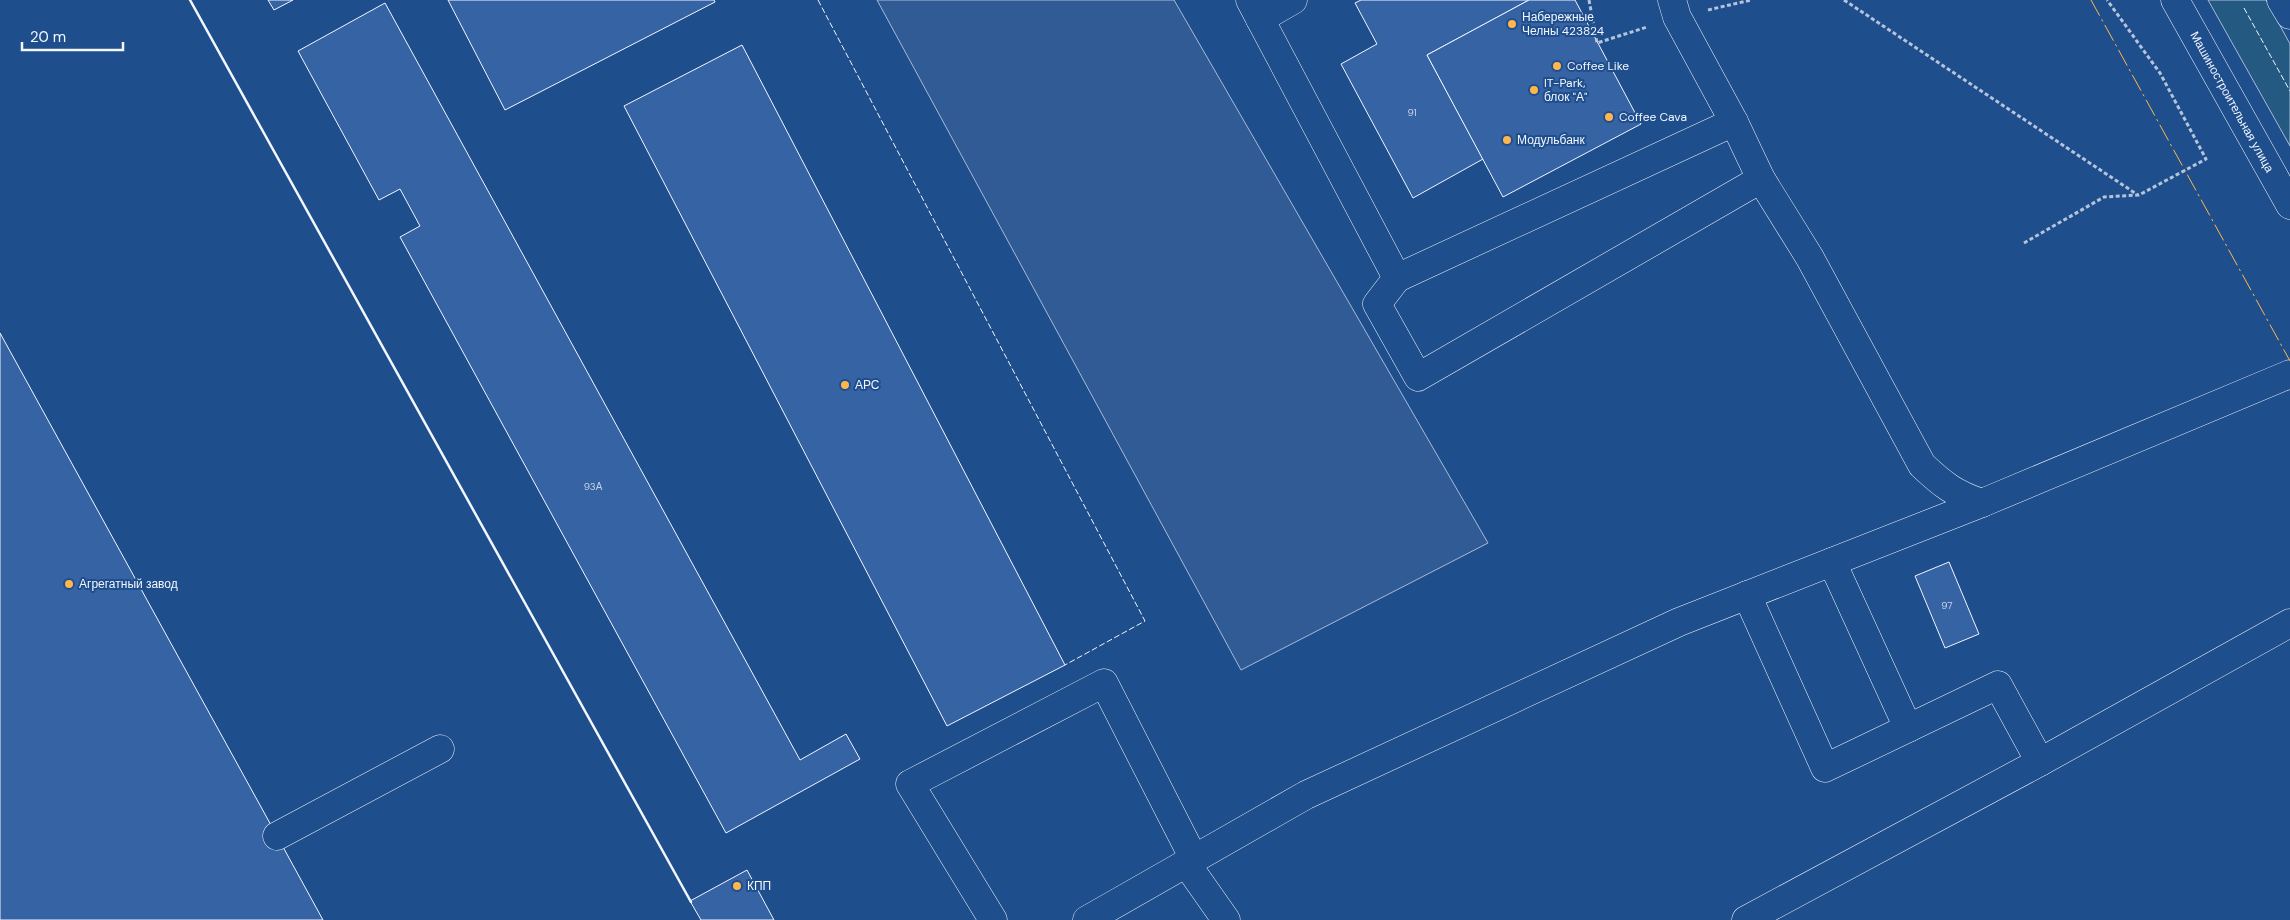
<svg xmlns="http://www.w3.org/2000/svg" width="2290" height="920" font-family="'DM Sans',sans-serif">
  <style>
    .green { fill: #245a82; stroke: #a8bbd7 }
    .parking { fill: #305b95; stroke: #a8bbd7 }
    .building { fill: #3563a3; stroke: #f2f6ff }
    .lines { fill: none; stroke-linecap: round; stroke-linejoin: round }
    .minor-casing { stroke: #f2f6ff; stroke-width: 29 }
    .major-casing { stroke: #f2f6ff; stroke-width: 29 }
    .path { stroke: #b3c4dc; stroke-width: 3; stroke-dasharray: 4 2.5; stroke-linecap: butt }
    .minor { stroke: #1f4e8c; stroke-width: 28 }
    .major { stroke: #1f4e8c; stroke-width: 28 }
    .fence { stroke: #f2f6ff; stroke-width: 1; stroke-dasharray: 6 2.5; stroke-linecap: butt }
    .wall { stroke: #f2f6ff; stroke-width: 2.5 }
    .power { stroke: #ffb74d; stroke-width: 1; stroke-dasharray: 18 4 2.5 4; stroke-linecap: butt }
    .poi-dot { fill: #ffb74d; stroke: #1f4e8c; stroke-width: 2 }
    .labels { text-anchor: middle; stroke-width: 4; stroke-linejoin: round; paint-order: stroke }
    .number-label { font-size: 10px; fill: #c3d1e8 }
    .poi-label { font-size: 12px; fill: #f2f6ff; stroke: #1f4e8c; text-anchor: start }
    .street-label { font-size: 12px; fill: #f2f6ff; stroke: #1f4e8c }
  </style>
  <rect width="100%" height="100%" fill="#1f4e8c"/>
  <polygon class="green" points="2208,0 2266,0 2290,44 2290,146"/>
  <polygon class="parking" points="877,0 1174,0 1488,543 1241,670"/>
  <g class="building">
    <polygon points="268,0 293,0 274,10"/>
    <polygon points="448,0 714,0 715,2 505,110"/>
    <polygon points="1361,0 1529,0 1427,55 1483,159 1413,198 1341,64 1377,44 1355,3"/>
    <polygon points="1529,0 1575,0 1641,124 1503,197 1427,55"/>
    <polygon points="385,3 800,760 846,734 860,759 726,833 400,237 420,226 400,189 379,200 298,51"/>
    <polygon points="742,45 1065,665 947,726 624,106"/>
    <polygon points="0,333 277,836 323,920 0,920"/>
    <polygon points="1949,562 1979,634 1945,648 1915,576"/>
    <polygon points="747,870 774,920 701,920 690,901"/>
  </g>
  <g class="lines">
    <defs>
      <g id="minor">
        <polyline points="1250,0 1397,278 1734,122"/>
        <path d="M1672,0L1677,17L1734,122L1761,179L1810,258L1922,465C1943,485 1955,494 1982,503"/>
        <polyline points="1260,19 1293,0"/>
        <polyline points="1397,278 1377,304 1418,377 1761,179"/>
        <polyline points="1832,562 1908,728"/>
        <polyline points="1747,595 1825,768 1998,685 2040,762"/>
        <polyline points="277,836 440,749"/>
        <polyline points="1186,863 1226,920"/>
        <polyline points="993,920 910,784 1104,683 1194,859"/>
        <polyline points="1087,920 1306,795 1679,622 1982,503 2290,374"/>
        <polyline points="1746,920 2040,762 2290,623"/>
      </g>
      <g id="major">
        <polyline points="2175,0 2290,205"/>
        <polyline points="2281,0 2290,15"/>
      </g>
    </defs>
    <use href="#minor" class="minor-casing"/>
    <use href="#major" class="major-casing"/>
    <g class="path">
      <polyline points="1589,0 1597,43 1647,27"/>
      <polyline points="1844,0 2138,195"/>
      <polyline points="1708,10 1751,0"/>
      <polyline points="2024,243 2104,197 2139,195 2206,159 2160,73 2107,0"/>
    </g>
    <use href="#minor" class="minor"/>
    <use href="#major" class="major"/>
    <g class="fence">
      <polyline points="818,0 1145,621 1065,665"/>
      <polyline points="2244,8 2290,91"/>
    </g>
    <polyline class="wall" points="190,0 691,902"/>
    <polyline class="power" points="2091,0 2290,361"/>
  </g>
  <g class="poi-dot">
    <circle cx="1512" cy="24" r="5"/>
    <circle cx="1557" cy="66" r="5"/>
    <circle cx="1534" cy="90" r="5"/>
    <circle cx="1609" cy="117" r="5"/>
    <circle cx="1507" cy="140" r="5"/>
    <circle cx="845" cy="385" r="5"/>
    <circle cx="69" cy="584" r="5"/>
    <circle cx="737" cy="886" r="5"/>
  </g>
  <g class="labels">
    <g class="number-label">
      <text x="1412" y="116">91</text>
      <text x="593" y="490">93А</text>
      <text x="1947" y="609">97</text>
    </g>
    <g class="poi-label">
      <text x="1522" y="21">Набережные<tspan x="1522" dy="14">Челны 423824</tspan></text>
      <text x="1567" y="70">Coffee Like</text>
      <text x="1544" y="87">IT-Park,<tspan x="1544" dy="14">блок "А"</tspan></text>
      <text x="1619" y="121">Coffee Cava</text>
      <text x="1517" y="144">Модульбанк</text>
      <text x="855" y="389">АРС</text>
      <text x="79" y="588">Агрегатный завод</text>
      <text x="747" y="890">КПП</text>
    </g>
    <g class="street-label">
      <text transform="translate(2232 102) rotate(61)" y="4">Машиностроительная улица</text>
    </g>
  </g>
  <path d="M22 42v8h101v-8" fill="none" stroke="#f2f6ff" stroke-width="2.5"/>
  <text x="30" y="42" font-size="15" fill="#f2f6ff" stroke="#1f4e8c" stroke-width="4" paint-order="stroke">20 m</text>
</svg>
